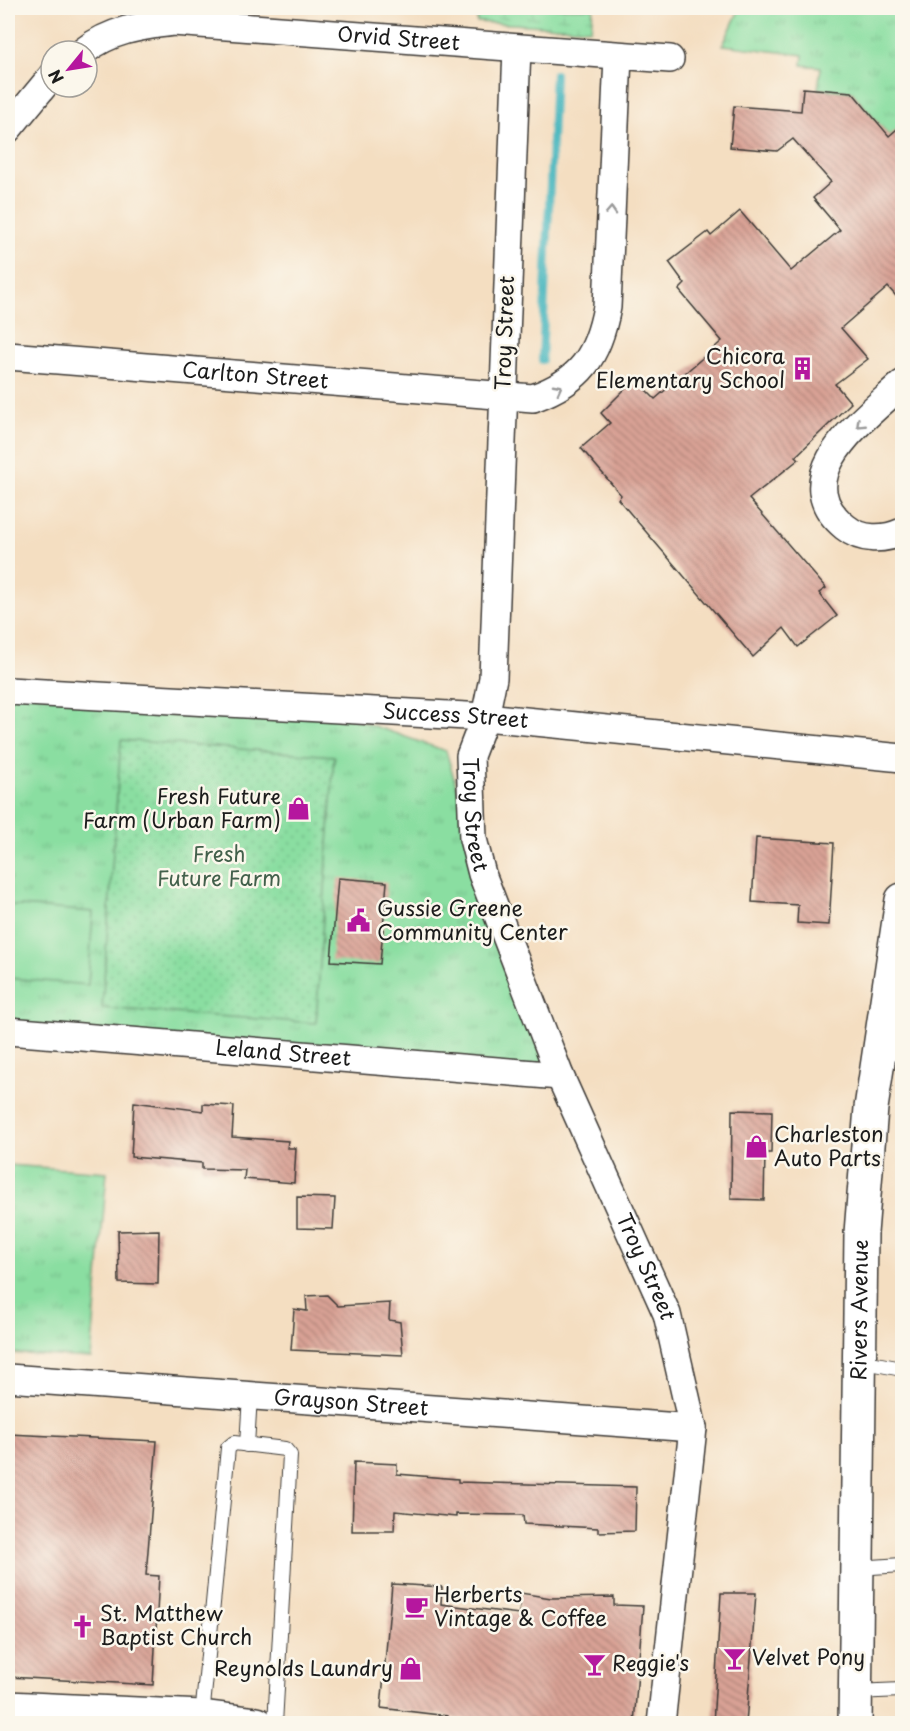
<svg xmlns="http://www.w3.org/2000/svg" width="910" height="1731" font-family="'Playpen Sans',sans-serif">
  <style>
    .grass { fill: url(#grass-tufts); stroke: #537d5e; stroke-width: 1.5 }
    .wetland { fill: url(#wetland-marsh); stroke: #537d5e; stroke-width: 1.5 }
    .garden { fill: url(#garden-dots); stroke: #537d5e; stroke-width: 1.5 }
    .pitch { fill: #8adea1; stroke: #537d5e; stroke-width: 1.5 }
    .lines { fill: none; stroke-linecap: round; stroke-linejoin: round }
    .stream { stroke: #47b6be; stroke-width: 8 }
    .building { fill: url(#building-back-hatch) }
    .service-casing { stroke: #3c3935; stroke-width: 16 }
    .minor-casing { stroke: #3c3935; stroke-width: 30 }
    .tertiary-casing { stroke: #3c3935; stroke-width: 36 }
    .primary-casing { stroke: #3c3935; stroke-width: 36 }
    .service { stroke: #fff; stroke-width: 14 }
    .minor { stroke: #fff; stroke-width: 27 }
    .tertiary { stroke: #fff; stroke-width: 33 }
    .primary { stroke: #fff; stroke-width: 33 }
    .oneway { stroke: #999 }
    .labels { text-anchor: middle; stroke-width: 5; stroke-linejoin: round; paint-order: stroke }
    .street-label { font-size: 21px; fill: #1c1c1c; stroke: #fbf7ec }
    .poi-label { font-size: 21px; fill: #1c1c1c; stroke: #fbf7ec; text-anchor: start }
    .park-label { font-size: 21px; fill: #42604b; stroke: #fbf7ec }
  </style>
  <defs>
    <pattern id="grass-tufts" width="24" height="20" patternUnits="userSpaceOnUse" patternTransform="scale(1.5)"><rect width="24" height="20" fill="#8adea1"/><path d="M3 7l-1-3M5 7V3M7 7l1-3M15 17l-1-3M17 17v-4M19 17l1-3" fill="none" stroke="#76be8a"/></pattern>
    <pattern id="wetland-marsh" width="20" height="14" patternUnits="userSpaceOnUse" patternTransform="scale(1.5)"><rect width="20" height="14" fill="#8adea1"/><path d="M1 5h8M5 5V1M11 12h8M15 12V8" fill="none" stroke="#76be8a"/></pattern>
    <pattern id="garden-dots" width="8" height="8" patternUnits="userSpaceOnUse" patternTransform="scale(1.5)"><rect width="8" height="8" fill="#8adea1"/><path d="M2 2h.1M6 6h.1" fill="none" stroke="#76be8a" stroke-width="1.8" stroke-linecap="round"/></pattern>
    <pattern id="building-back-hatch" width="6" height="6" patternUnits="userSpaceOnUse" patternTransform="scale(1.5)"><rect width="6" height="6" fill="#d9a295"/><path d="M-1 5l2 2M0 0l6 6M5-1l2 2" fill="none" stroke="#af8379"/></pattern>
  </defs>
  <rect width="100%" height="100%" fill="#fbf7ec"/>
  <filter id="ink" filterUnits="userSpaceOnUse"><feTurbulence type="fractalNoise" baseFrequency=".0167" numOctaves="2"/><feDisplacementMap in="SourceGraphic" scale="12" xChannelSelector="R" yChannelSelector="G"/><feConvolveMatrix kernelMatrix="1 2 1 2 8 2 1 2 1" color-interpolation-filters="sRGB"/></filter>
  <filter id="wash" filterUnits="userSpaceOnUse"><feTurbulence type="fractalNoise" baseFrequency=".008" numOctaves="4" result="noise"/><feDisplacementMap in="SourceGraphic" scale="24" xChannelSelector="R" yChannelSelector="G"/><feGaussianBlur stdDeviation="1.35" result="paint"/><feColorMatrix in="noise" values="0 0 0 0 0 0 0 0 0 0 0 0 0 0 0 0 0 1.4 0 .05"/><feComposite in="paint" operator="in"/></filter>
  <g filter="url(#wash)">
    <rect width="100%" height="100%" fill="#f4dec1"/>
    <g class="grass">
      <polygon points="740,8 902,8 902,135 898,129 889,136 852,92 818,89 821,67 802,65 803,55 723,45"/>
      <polygon points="8,691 337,713 446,751 472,839 559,1076 8,1030"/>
      <polygon points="8,1165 107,1172 91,1358 8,1353"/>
    </g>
    <polygon class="wetland" points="477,8 593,8 591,29 477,22"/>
    <polygon class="garden" points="121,740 334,756 316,1023 102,1008"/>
    <polygon class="pitch" points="8,905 93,912 88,985 8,978"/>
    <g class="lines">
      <polyline class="stream" points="542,360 555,74"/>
    </g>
    <g id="blocks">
      <g class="building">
        <polygon points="803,88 852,92 889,136 903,124 903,304 888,287 841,328 868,359 835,384 851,403 796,456 799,459 749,499 826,588 819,593 837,616 798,647 784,628 753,657 618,499 621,495 581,448 610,423 601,413 635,379 655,399 722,341 679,290 685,284 669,262 708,232 711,236 740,211 791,271 840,230 813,198 831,182 793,139 777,151 730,147 734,106 801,111"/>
        <polygon points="756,838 834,843 829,925 797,923 798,905 752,902"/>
        <polygon points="338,878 387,882 380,964 331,961"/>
        <polygon points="134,1102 203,1111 203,1104 234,1106 232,1137 288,1141 287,1148 296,1148 294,1183 244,1179 245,1170 202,1169 202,1163 131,1157"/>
        <polygon points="732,1110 772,1111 771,1153 765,1153 764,1200 731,1199"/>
        <polygon points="297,1197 335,1198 333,1229 297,1228"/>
        <polygon points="159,1230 158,1284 119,1283 118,1231"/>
        <polygon points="327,1295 338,1306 390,1303 389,1320 400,1322 403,1355 291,1350 294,1309 307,1311 306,1296"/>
        <polygon points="8,1434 157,1441 146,1575 159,1576 153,1685 8,1677"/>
        <polygon points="354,1462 397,1464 397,1474 458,1479 458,1482 636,1487 635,1531 598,1532 598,1528 524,1524 523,1515 456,1514 456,1517 395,1511 394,1531 352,1531"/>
        <polygon points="392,1584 442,1587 441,1604 519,1614 521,1593 551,1598 614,1597 614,1605 643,1606 634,1724 512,1724 448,1718 448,1716 381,1708"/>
        <polygon points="721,1593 756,1593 746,1724 713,1724"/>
      </g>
    </g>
  </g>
  <g filter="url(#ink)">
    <use href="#blocks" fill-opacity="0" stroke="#3c3935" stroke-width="1.5"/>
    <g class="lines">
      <defs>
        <g id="service">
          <polyline points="860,1361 902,1369"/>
          <polyline points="247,1445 250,1396"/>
          <polyline points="857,1568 902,1565"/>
          <polyline points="855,1692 902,1690"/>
          <polyline points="202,1717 228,1448 234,1443 285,1449 290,1455 275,1724"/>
        </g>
        <g id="minor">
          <path id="s1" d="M517,48L493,678L485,717L470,756L473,839L482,874L560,1076L667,1314L693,1428L661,1724"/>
          <path id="s2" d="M84,51C111,30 140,26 173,22L670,59"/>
          <polyline points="8,129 51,77"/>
          <path id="s3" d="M8,356L533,398C581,381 598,356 607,307L618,56"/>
          <path d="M902,384C866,418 783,476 845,527C862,541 884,540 902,532"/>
          <path id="s4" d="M8,691L485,717L902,758"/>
          <path id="s5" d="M8,1031L560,1076"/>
          <path id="s6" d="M8,1378L693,1428"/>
        </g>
        <polyline id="tertiary" points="8,1708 202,1717 257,1724"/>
        <g id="primary">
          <path id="s7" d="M855,1724L861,1233L871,1108L902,900"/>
        </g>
      </defs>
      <use href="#service" class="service-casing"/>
      <use href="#minor" class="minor-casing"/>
      <use href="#tertiary" class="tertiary-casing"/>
      <use href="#primary" class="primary-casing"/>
      <use href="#service" class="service"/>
      <use href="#minor" class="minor"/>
      <use href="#tertiary" class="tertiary"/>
      <use href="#primary" class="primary"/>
    </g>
    <defs><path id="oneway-chevron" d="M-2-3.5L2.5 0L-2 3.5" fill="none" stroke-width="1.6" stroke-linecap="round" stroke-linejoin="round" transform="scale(1.5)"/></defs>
    <g class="oneway">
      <use href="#oneway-chevron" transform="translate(611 211) rotate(-87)"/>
      <use href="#oneway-chevron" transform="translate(558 388) rotate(-28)"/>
      <use href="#oneway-chevron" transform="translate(860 424) rotate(136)"/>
    </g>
  </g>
  <defs>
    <symbol id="building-bare" viewBox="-9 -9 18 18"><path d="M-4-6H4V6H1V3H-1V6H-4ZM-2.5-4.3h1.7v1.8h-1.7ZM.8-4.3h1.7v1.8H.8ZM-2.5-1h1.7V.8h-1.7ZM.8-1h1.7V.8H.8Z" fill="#b5179e" stroke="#fbf7ec" stroke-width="2.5" paint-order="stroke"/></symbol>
    <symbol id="shop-bare" viewBox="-9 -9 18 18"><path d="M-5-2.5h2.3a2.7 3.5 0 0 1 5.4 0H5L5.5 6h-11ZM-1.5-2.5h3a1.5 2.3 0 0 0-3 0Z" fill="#b5179e" stroke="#fbf7ec" stroke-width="2.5" paint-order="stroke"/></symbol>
    <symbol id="civic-bare" viewBox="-9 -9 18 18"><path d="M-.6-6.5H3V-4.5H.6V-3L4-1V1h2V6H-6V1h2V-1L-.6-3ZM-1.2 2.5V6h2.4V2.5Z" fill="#b5179e" stroke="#fbf7ec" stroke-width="2.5" paint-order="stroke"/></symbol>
    <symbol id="cafe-bare" viewBox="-9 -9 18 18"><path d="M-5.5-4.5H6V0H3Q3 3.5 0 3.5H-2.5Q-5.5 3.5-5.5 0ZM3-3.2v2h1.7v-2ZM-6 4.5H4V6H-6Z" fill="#b5179e" stroke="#fbf7ec" stroke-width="2.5" paint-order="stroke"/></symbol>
    <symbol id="church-bare" viewBox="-9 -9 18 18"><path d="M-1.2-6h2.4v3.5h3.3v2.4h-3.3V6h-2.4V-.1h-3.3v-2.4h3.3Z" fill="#b5179e" stroke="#fbf7ec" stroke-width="2.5" paint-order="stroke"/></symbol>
    <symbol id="bar-bare" viewBox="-9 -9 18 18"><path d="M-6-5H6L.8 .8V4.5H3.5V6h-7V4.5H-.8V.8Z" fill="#b5179e" stroke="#fbf7ec" stroke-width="2.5" paint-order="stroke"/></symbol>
  </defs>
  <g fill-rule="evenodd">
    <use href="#building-bare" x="786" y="352" width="33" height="33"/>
    <use href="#shop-bare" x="282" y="792" width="33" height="33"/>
    <use href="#civic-bare" x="342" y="904" width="33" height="33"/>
    <use href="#shop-bare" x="740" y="1130" width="33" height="33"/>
    <use href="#cafe-bare" x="400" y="1590" width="33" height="33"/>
    <use href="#church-bare" x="66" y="1610" width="33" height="33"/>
    <use href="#bar-bare" x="718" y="1642" width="33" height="33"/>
    <use href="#bar-bare" x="578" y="1648" width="33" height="33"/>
    <use href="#shop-bare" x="394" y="1652" width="33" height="33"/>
  </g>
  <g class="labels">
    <g class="street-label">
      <text dy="7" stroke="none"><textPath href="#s2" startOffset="321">Orvid Street</textPath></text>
      <text transform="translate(505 333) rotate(-88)" y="7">Troy Street</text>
      <text dy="7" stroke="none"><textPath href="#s3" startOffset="248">Carlton Street</textPath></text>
      <text dy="7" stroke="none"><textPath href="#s4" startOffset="448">Success Street</textPath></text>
      <text dy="7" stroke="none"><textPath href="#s1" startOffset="771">Troy Street</textPath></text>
      <text dy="7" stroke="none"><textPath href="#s5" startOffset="276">Leland Street</textPath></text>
      <text dy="7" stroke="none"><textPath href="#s1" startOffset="1257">Troy Street</textPath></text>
      <text dy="7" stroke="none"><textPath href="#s7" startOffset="414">Rivers Avenue</textPath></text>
      <text dy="7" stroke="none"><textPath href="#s6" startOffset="344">Grayson Street</textPath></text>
    </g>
    <g class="poi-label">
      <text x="785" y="364" text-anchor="end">Chicora<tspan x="785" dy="24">Elementary School</tspan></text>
      <text x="281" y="804" text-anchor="end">Fresh Future<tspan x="281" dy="24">Farm (Urban Farm)</tspan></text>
      <text x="377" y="916">Gussie Greene<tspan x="377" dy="24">Community Center</tspan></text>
      <text x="774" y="1142">Charleston<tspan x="774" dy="24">Auto Parts</tspan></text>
      <text x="434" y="1602">Herberts<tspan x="434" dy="24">Vintage &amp; Coffee</tspan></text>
      <text x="100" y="1621">St. Matthew<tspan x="100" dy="24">Baptist Church</tspan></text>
      <text x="752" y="1665">Velvet Pony</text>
      <text x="612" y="1671">Reggie's</text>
      <text x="393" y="1676" text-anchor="end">Reynolds Laundry</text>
    </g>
    <g class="park-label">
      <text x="219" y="862">Fresh<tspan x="219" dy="24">Future Farm</tspan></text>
    </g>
  </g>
  <rect width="910" height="1731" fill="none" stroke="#fbf7ec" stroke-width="30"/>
  <g transform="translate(69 69) rotate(240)"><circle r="28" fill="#fbf7ec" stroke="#a29f99" stroke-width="1.5"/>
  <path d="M0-4.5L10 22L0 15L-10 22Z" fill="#b5179e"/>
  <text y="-9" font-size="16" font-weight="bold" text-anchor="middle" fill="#1c1c1c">N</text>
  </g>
</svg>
